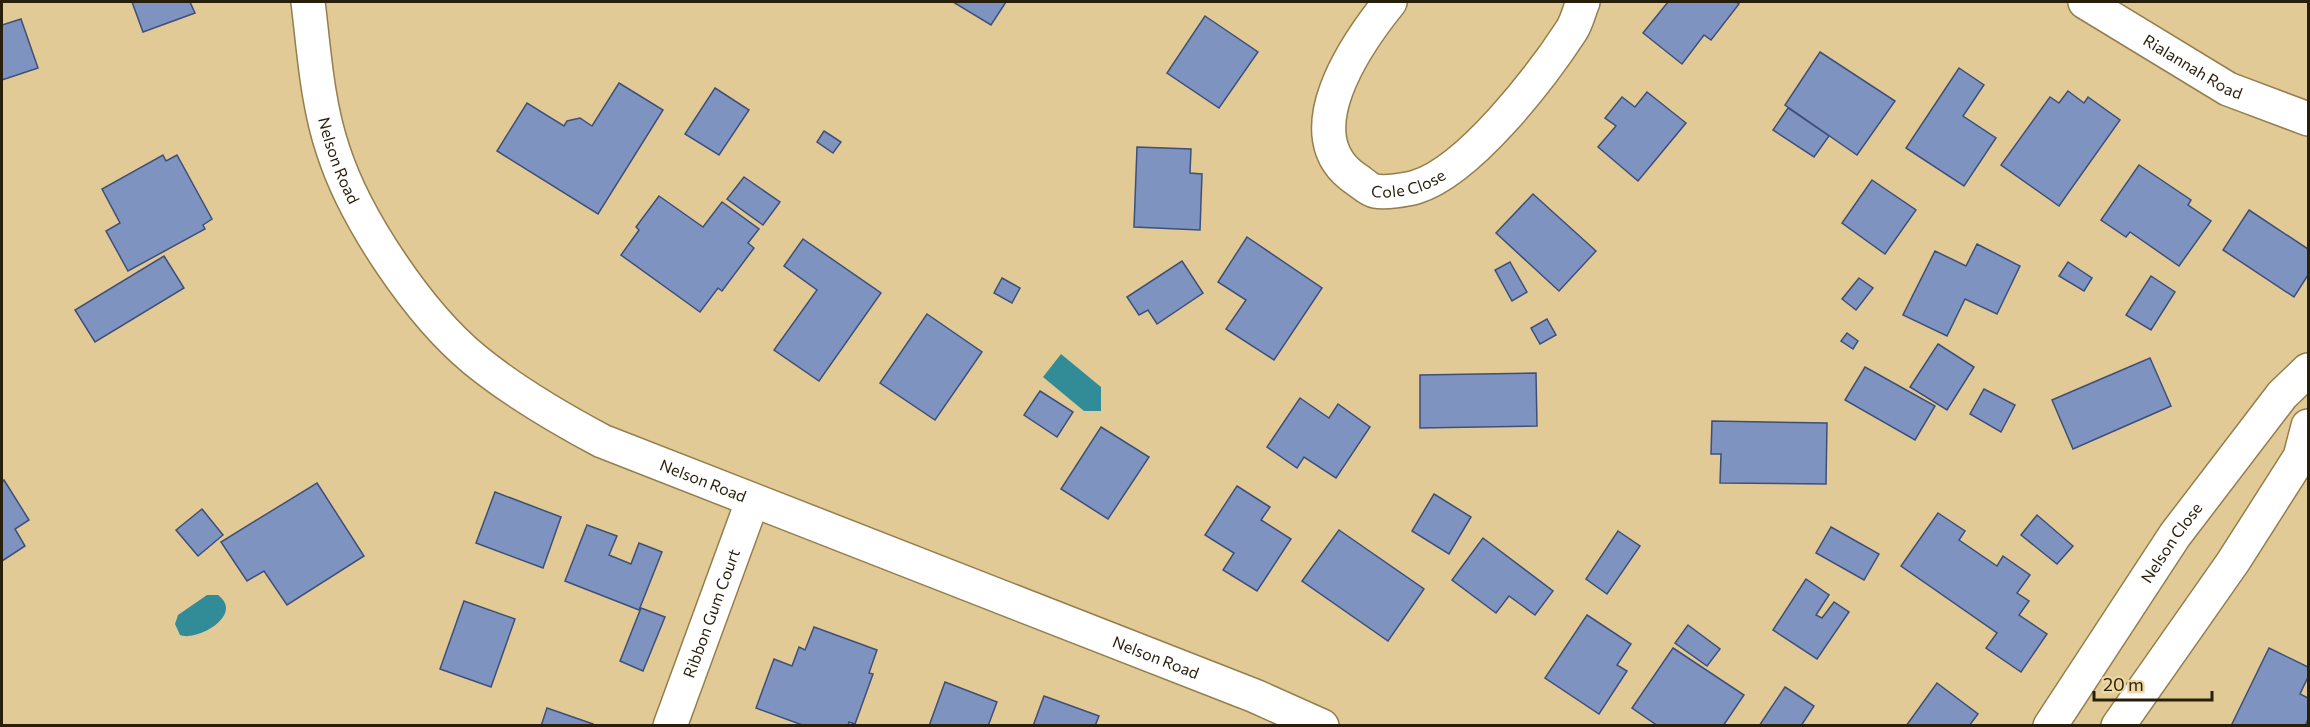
<svg xmlns="http://www.w3.org/2000/svg" width="2310" height="727" font-family="Commissioner,sans-serif">
  <style>
    .water { fill: #328c97 }
    .building { fill: #7f93c0; stroke: #3e4f78; stroke-width: 1.5 }
    .lines { fill: none; stroke-linecap: round; stroke-linejoin: round }
    .street-casing { stroke: #947e4d; stroke-width: 36 }
    .secondary-casing { stroke: #947e4d; stroke-width: 36 }
    .street { stroke: #fff; stroke-width: 33 }
    .secondary { stroke: #fff; stroke-width: 33 }
    .labels { text-anchor: middle; stroke-width: 4.5; stroke-linejoin: round; paint-order: stroke }
    .street-label { font-size: 16px; fill: #281f0b; stroke: #eed7a3 }
  </style>
  <rect width="100%" height="100%" fill="#e1ca96"/>
  <g class="water">
    <polygon points="1061,354 1101,387 1101,411 1084,411 1043,377"/>
    <path d="M207,595H218C245,615 196,642 180,635L175,624L178,615Z"/>
  </g>
  <g class="building">
    <polygon points="132,2 190,2 195,13 143,32"/>
    <polygon points="953,2 1006,2 991,25"/>
    <polygon points="1668,2 1736,2 1739,4 1711,40 1704,35 1682,64 1643,33"/>
    <polygon points="1205,16 1258,52 1219,108 1167,73"/>
    <polygon points="21,19 38,68 2,80 2,25"/>
    <polygon points="1820,52 1895,101 1857,155 1785,105"/>
    <polygon points="1959,68 1984,85 1963,116 1996,138 1964,186 1906,148"/>
    <polygon points="619,83 663,110 598,214 497,151 527,103 564,126 567,121 580,118 592,126"/>
    <polygon points="715,88 749,110 719,155 685,134"/>
    <polygon points="2068,91 2084,103 2088,97 2120,120 2059,206 2001,165 2050,97 2059,103"/>
    <polygon points="1647,92 1686,123 1638,181 1598,147 1616,126 1605,118 1622,97 1635,107"/>
    <polygon points="1788,108 1829,136 1814,157 1773,130"/>
    <polygon points="824,131 841,142 833,153 817,142"/>
    <polygon points="1137,147 1191,149 1190,173 1202,174 1200,230 1134,227"/>
    <polygon points="163,155 166,161 177,155 212,219 203,225 205,229 128,271 106,231 120,223 102,189"/>
    <polygon points="2139,165 2191,200 2188,205 2211,221 2179,266 2130,232 2126,237 2101,220"/>
    <polygon points="744,177 780,202 763,225 727,199"/>
    <polygon points="1872,180 1916,210 1885,254 1842,223"/>
    <polygon points="1533,194 1596,251 1559,291 1496,233"/>
    <polygon points="659,196 703,227 722,202 759,229 748,243 754,248 722,291 718,288 700,312 621,255 639,230 636,227"/>
    <polygon points="2249,210 2308,249 2308,275 2294,297 2223,250"/>
    <polygon points="1247,237 1322,288 1274,360 1226,329 1246,300 1218,282"/>
    <polygon points="803,239 881,293 819,381 774,350 817,290 784,266"/>
    <polygon points="1977,244 2020,266 1997,314 1965,299 1947,336 1903,315 1935,251 1966,266"/>
    <polygon points="164,256 184,288 95,342 75,310"/>
    <polygon points="1182,261 1203,293 1157,324 1148,310 1139,315 1127,297"/>
    <polygon points="1510,262 1527,292 1512,301 1495,270"/>
    <polygon points="2068,262 2092,278 2084,291 2059,276"/>
    <polygon points="2151,276 2175,292 2151,330 2126,315"/>
    <polygon points="1002,278 1020,288 1012,303 994,293"/>
    <polygon points="1859,278 1873,288 1856,310 1842,299"/>
    <polygon points="927,314 982,352 935,420 880,383"/>
    <polygon points="1547,319 1556,335 1540,344 1531,328"/>
    <polygon points="1847,333 1858,341 1853,349 1841,341"/>
    <polygon points="1938,344 1974,367 1947,410 1910,387"/>
    <polygon points="2150,358 2171,406 2073,449 2052,400"/>
    <polygon points="1865,367 1935,406 1915,440 1845,400"/>
    <polygon points="1536,373 1537,426 1420,428 1420,375"/>
    <polygon points="1984,389 2015,405 2001,432 1970,414"/>
    <polygon points="1040,391 1073,412 1057,437 1024,415"/>
    <polygon points="1300,398 1329,418 1338,404 1370,427 1336,478 1304,457 1297,468 1267,447"/>
    <polygon points="1712,421 1827,423 1826,484 1720,483 1721,454 1711,454"/>
    <polygon points="1101,427 1149,457 1108,519 1061,489"/>
    <polygon points="4,480 29,520 15,529 25,546 2,561 2,482"/>
    <polygon points="317,483 364,556 287,605 264,571 247,581 221,542"/>
    <polygon points="1237,486 1270,507 1261,520 1291,539 1257,591 1223,570 1234,553 1205,535"/>
    <polygon points="495,492 561,517 543,568 476,543"/>
    <polygon points="1434,494 1471,517 1449,554 1412,531"/>
    <polygon points="202,509 223,535 198,556 176,530"/>
    <polygon points="1938,513 1965,531 1959,540 1997,566 2003,556 2030,575 2017,593 2029,601 2019,615 2047,634 2021,672 1986,648 1997,633 1901,566"/>
    <polygon points="2037,515 2073,546 2057,564 2021,535"/>
    <polygon points="587,525 617,536 609,555 631,564 639,543 662,552 639,610 565,581"/>
    <polygon points="1831,527 1879,554 1864,580 1816,553"/>
    <polygon points="1339,530 1424,589 1388,641 1302,581"/>
    <polygon points="1618,531 1640,546 1607,594 1586,579"/>
    <polygon points="1483,538 1553,591 1535,615 1509,596 1496,613 1452,580"/>
    <polygon points="1806,579 1829,595 1816,615 1822,618 1834,602 1849,612 1817,659 1773,630"/>
    <polygon points="464,601 515,619 491,687 440,669"/>
    <polygon points="641,608 665,617 643,671 620,661"/>
    <polygon points="1587,615 1631,644 1617,665 1627,671 1599,714 1545,678"/>
    <polygon points="1688,625 1720,649 1707,666 1675,643"/>
    <polygon points="814,627 877,650 869,673 873,674 855,724 849,722 848,726 805,726 756,708 774,659 792,666 799,647 805,650"/>
    <polygon points="1673,648 1744,695 1723,726 1658,726 1632,708"/>
    <polygon points="2269,648 2308,667 2308,677 2300,694 2308,698 2308,719 2305,726 2231,726"/>
    <polygon points="945,682 997,702 988,726 929,726"/>
    <polygon points="1937,683 1978,714 1969,726 1906,726"/>
    <polygon points="1785,687 1814,706 1801,726 1759,726"/>
    <polygon points="1044,696 1099,716 1095,726 1033,726"/>
    <polygon points="547,708 593,724 592,726 541,726"/>
  </g>
  <g class="lines">
    <defs>
      <g id="street">
        <path id="s1" d="M1390,2C1356,44 1292,136 1356,179C1361,182 1369,190 1375,191C1385,193 1406,190 1416,187C1469,171 1541,77 1571,31C1577,22 1579,11 1583,2"/>
        <path id="s2" d="M2085,2L2228,89L2308,119"/>
        <path id="s3" d="M670,726L752,502"/>
        <path id="s4" d="M2050,726L2175,535L2282,395L2308,370"/>
        <polyline points="2118,726 2233,562 2300,457 2308,426"/>
      </g>
      <g id="secondary">
        <path id="s5" d="M308,2C314,50 317,103 333,150C355,219 419,314 475,360C514,392 557,417 602,441L1255,696L1322,726"/>
      </g>
    </defs>
    <use href="#street" class="street-casing"/>
    <use href="#secondary" class="secondary-casing"/>
    <use href="#street" class="street"/>
    <use href="#secondary" class="secondary"/>
  </g>
  <g class="labels">
    <g class="street-label">
      <text dy="6" stroke="none"><textPath href="#s2" startOffset="126">Rialannah Road</textPath></text>
      <text dy="6" stroke="none"><textPath href="#s5" startOffset="162">Nelson Road</textPath></text>
      <text dy="6" stroke="none"><textPath href="#s1" startOffset="260">Cole Close</textPath></text>
      <text dy="6" stroke="none"><textPath href="#s5" startOffset="666">Nelson Road</textPath></text>
      <text dy="6" stroke="none"><textPath href="#s4" startOffset="220">Nelson Close</textPath></text>
      <text dy="6" stroke="none"><textPath href="#s3" startOffset="120">Ribbon Gum Court</textPath></text>
      <text dy="6" stroke="none"><textPath href="#s5" startOffset="1152">Nelson Road</textPath></text>
    </g>
  </g>
  <rect width="2310" height="727" fill="none" stroke="#281f0b" stroke-width="6"/>
  <path d="M2094 691v9h118v-9" fill="none" stroke="#281f0b" stroke-width="3"/>
  <text x="2103" y="691" font-size="18" fill="#281f0b" stroke="#eed7a3" stroke-width="4.5" paint-order="stroke">20 m</text>
</svg>
